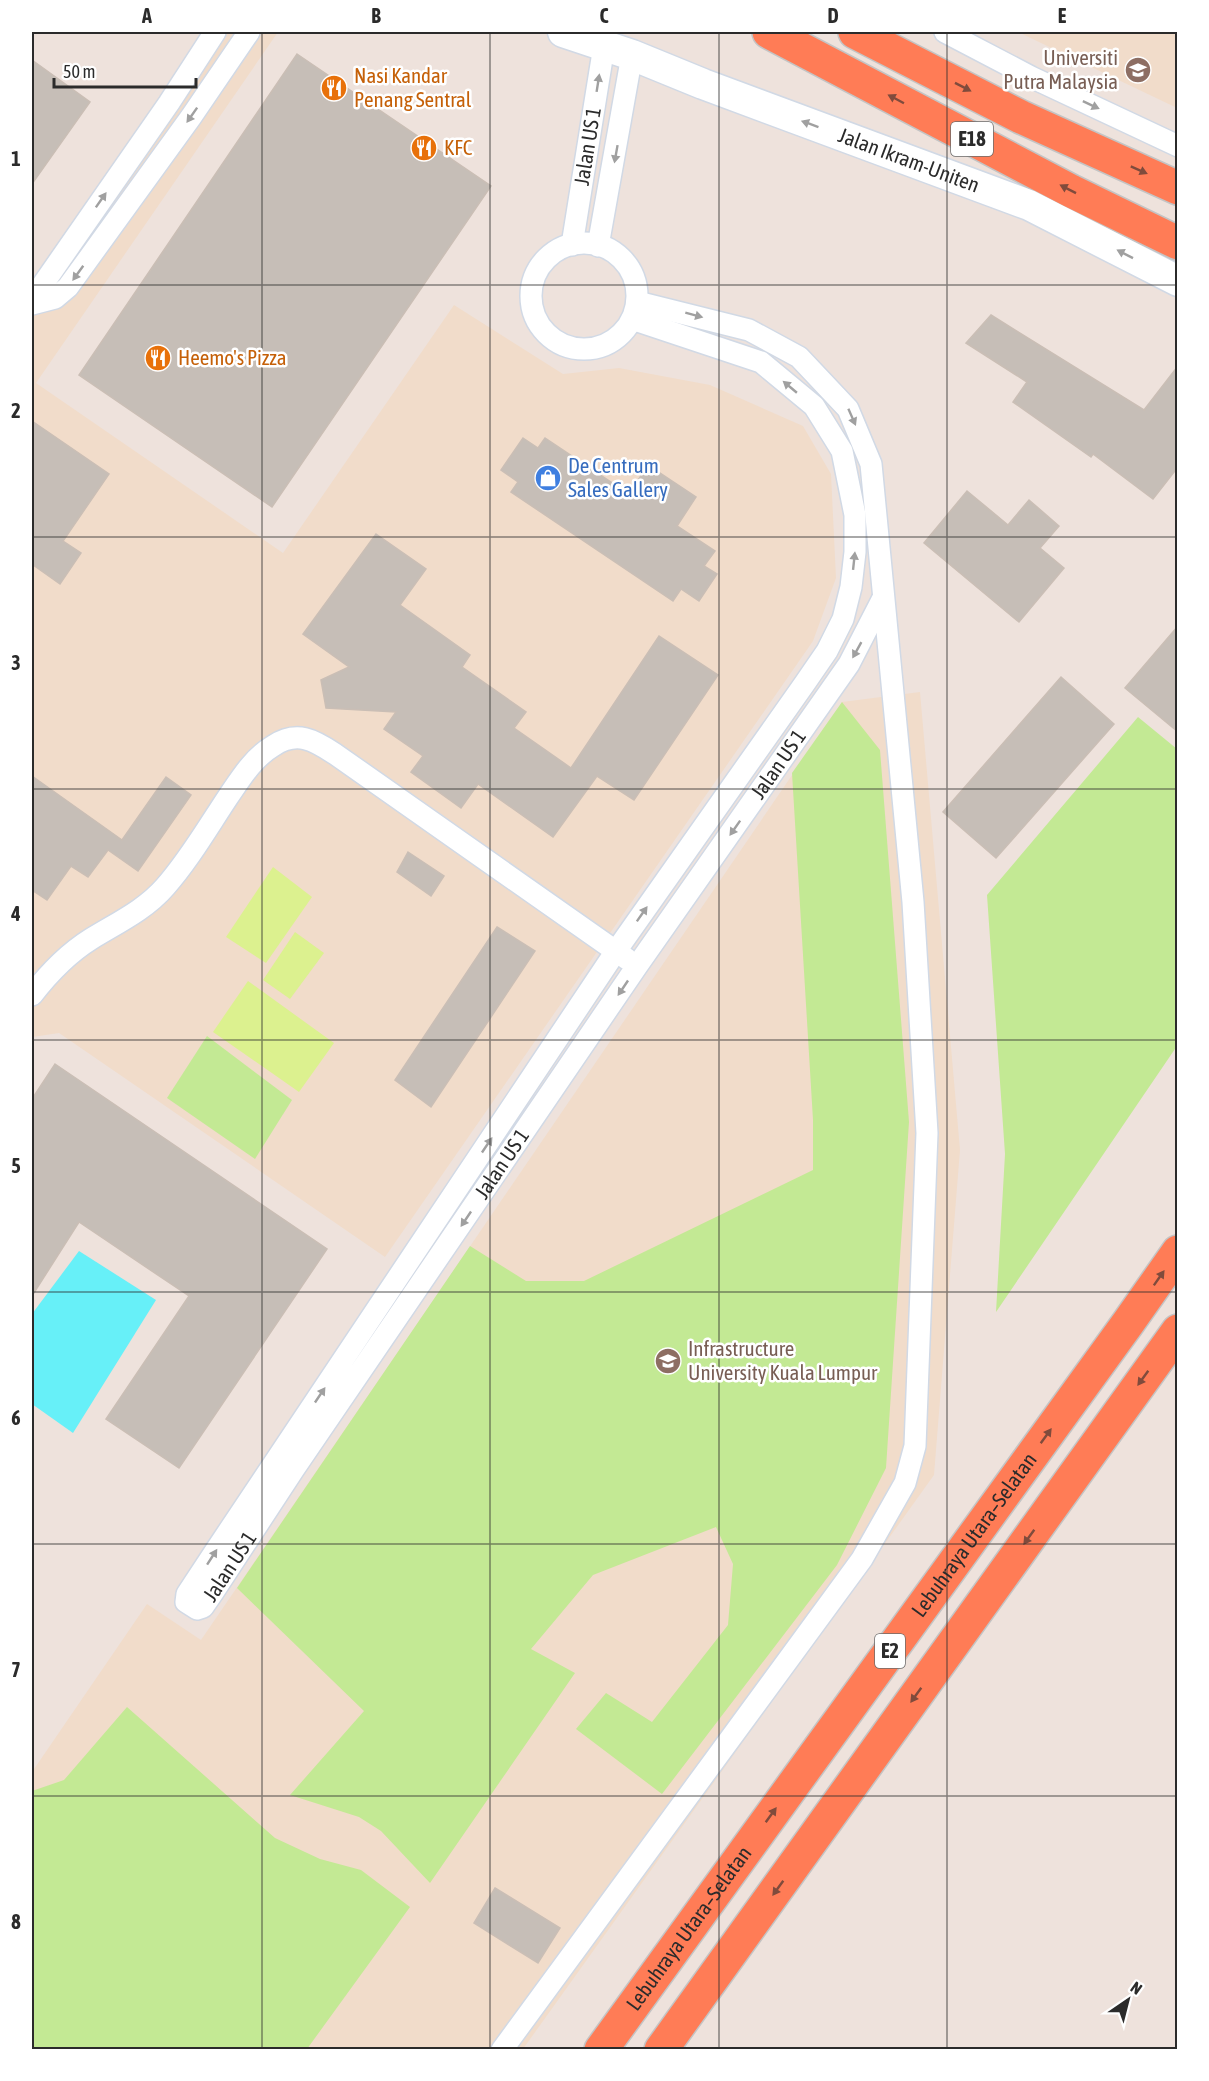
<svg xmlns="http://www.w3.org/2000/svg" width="1209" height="2081" font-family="'Asap Condensed',sans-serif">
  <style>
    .education { fill: #f1dcca }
    .green { fill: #c3e994 }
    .pitch { fill: #dcf18f }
    .water { fill: #67f0f8 }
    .building { fill: #c6beb7; stroke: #cabeb5; stroke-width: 1.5 }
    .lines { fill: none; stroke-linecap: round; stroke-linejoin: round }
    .minor-casing { stroke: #d1d9e5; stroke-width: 24 }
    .secondary-casing { stroke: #d1d9e5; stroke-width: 33 }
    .motorway-casing { stroke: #c4c4c4; stroke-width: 36 }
    .minor { stroke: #fff; stroke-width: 21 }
    .secondary { stroke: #fff; stroke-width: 30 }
    .motorway { stroke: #ff7c56; stroke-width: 33 }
    .oneway { fill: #a0a0a0 }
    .oneway2 { fill: #804b3c }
    .grid { fill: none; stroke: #2b2b2b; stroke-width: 1.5; stroke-opacity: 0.55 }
    .labels { text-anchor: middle; stroke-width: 5; stroke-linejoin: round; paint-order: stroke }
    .shield { fill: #fff; stroke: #6b6b6b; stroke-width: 1.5 }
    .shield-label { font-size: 20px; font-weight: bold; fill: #2b2b2b }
    .education-label { font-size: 21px; fill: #785e54; stroke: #fff; text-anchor: end }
    .food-label { font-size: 21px; fill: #c56008; stroke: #fff; text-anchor: start }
    .street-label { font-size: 21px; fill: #2b2b2b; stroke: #fff }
    .shop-label { font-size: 21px; fill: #366cbe; stroke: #fff; text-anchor: start }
    .neatline { fill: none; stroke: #2b2b2b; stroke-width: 2 }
    .grid-label { font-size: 20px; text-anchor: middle; font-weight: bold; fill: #2b2b2b }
  </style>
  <rect width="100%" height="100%" fill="#eee2dc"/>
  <g class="education">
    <polygon points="204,32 278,32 36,383 283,553 454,305 563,374 619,368 710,385 803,426 831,474 836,578 813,641 385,1257 59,1033 32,1037 32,280"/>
    <polygon points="1018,32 1177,32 1177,108"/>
    <polygon points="920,692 960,1150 934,1475 523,2049 32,2050 32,1772 147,1604 201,1640 842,702"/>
  </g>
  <g class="green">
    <polygon points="842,702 880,750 909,1122 886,1468 837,1565 662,1794 576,1729 606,1693 652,1722 728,1625 733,1564 716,1527 593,1575 531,1649 575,1673 430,1883 381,1831 359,1817 290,1795 364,1711 237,1588 470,1246 526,1281 584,1281 813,1170 813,1120 792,773"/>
    <polygon points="1138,717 1177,749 1177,1046 996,1312 1005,1154 987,895"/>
    <polygon points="207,1036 292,1100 255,1159 167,1098"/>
    <polygon points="127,1707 275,1838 320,1859 361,1870 410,1907 307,2049 32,2049 32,1791 64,1780"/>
  </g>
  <g class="pitch">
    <polygon points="273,867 312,897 266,963 226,937"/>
    <polygon points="295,932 324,953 290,999 263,980"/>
    <polygon points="248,981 334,1043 299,1092 213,1032"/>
  </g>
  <polygon class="water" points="79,1251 156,1300 73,1433 32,1404 32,1314"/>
  <g class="building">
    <polygon points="297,54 491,186 272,507 79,375"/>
    <polygon points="32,60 90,102 32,184"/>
    <polygon points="991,315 1144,410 1178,366 1178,467 1153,499 1093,454 1091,457 1013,402 1027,382 966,343"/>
    <polygon points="32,421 109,474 63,541 81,553 60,584 32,564"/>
    <polygon points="523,438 538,448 545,438 629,494 648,465 696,497 677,526 715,551 704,566 717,574 699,601 681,589 673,601 511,492 518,482 501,470"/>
    <polygon points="967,491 1008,525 1029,500 1059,526 1040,548 1064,568 1019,622 924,543"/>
    <polygon points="376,534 426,569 400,605 470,655 462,667 526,712 514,728 571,768 659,636 718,675 634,800 597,776 553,837 478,784 461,808 411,772 423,756 384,729 396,712 326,708 321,680 349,667 303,634"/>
    <polygon points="1178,626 1178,732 1125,688"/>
    <polygon points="1061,677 1114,724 996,858 943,812"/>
    <polygon points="32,776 122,840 166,777 191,795 138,871 108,850 88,877 71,866 47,900 32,890"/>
    <polygon points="408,852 444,876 431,896 397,872"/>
    <polygon points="497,927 535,951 431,1107 395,1080"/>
    <polygon points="55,1064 327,1249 179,1468 106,1419 189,1296 79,1222 32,1296 32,1099"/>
    <polygon points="495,1888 560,1928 538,1963 474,1923"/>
  </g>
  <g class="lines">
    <defs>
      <g id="minor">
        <polyline points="945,32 1031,77 1178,146"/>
        <circle cx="584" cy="296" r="53"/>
        <path id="s1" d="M572,245L604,46"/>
        <polyline points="598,246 632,55"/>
        <polyline points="32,300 169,103 215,32"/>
        <polyline points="32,304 55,298 68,287 191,117 249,32"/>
        <path id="s2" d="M632,319L761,362L814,406L842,451L855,515V552L851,587L843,619L827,651L805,683L616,951L216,1550L187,1594L186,1602L197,1609L203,1607L214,1591L294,1469L637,966L849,664L883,598"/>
        <path d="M32,995C49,973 67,954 91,939C117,923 145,910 165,887C189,860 208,827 228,797C241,778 253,758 273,746C297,730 314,740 335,754L627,959"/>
        <polyline points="502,2050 862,1559 905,1483 915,1446 927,1133 913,902 871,464 848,409 799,357 749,330 637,302"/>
      </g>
      <g id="secondary">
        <path id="s3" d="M563,32L632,55L703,84L1029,205L1178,281"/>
      </g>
      <g id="motorway">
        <polyline points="769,32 1071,191 1178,243"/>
        <polyline points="855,32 1021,117 1178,188"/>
        <path id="s4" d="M601,2050L1128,1323L1178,1252"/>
        <polyline points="661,2050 1178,1331"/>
      </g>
    </defs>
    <use href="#minor" class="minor-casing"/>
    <use href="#secondary" class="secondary-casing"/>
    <use href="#motorway" class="motorway-casing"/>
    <use href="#minor" class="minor"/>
    <use href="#secondary" class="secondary"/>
    <use href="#motorway" class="motorway"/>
  </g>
  <defs><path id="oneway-solid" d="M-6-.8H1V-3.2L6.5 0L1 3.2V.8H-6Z" transform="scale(1.5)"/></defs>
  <g class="oneway">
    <use href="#oneway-solid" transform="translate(598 83) rotate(-81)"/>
    <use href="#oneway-solid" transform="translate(1091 105) rotate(25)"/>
    <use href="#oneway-solid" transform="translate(192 115) rotate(125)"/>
    <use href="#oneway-solid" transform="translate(810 124) rotate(-160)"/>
    <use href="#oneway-solid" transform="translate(616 154) rotate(100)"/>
    <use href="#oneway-solid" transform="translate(101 200) rotate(-55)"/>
    <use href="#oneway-solid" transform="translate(1125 254) rotate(-153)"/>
    <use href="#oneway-solid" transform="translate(78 273) rotate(126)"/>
    <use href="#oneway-solid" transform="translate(694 315) rotate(15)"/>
    <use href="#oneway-solid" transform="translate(790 387) rotate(-140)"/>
    <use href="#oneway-solid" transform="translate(852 417) rotate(66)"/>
    <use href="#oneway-solid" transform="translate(854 561) rotate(-84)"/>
    <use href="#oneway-solid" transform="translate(857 650) rotate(119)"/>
    <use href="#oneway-solid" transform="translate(735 828) rotate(125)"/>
    <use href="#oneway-solid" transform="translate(642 914) rotate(-55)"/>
    <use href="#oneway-solid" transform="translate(623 988) rotate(124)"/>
    <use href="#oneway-solid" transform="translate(487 1145) rotate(-56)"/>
    <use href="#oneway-solid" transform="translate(466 1219) rotate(124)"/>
    <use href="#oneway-solid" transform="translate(320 1395) rotate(-56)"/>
    <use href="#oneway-solid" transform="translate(212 1557) rotate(-57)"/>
  </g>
  <g class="oneway2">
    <use href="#oneway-solid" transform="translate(963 87) rotate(27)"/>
    <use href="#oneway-solid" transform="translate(896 99) rotate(-152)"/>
    <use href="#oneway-solid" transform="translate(1139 170) rotate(24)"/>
    <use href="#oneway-solid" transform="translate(1068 189) rotate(-153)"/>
    <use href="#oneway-solid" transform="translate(1159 1278) rotate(-55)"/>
    <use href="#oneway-solid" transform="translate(1143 1378) rotate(126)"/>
    <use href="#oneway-solid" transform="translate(1046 1436) rotate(-54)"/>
    <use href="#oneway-solid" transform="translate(1029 1537) rotate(126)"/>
    <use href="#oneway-solid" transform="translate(916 1695) rotate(126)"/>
    <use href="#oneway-solid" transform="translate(771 1815) rotate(-54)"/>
    <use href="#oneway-solid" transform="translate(778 1888) rotate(126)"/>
  </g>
  <path class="grid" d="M262,32V2050M490,32V2050M719,32V2050M947,32V2050M32,285H1178M32,537H1178M32,789H1178M32,1040H1178M32,1292H1178M32,1544H1178M32,1796H1178"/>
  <defs>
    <symbol id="university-disc" viewBox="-11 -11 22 22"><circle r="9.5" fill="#8d6e63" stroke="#fff"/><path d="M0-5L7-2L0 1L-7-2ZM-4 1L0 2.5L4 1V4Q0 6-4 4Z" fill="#fff"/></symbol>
    <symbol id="restaurant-disc" viewBox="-11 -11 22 22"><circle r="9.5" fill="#e8710a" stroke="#fff"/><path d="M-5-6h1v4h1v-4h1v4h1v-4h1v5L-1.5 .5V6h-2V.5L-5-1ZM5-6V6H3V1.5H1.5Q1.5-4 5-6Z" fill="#fff"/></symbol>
    <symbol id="shop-disc" viewBox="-11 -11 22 22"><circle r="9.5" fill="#3f7fe0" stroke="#fff"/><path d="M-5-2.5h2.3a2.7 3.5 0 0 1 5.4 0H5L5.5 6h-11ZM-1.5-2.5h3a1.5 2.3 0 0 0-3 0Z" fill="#fff"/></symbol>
  </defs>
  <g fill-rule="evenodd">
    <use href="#university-disc" x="1123" y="55" width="30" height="30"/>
    <use href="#restaurant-disc" x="319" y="73" width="30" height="30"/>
    <use href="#restaurant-disc" x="409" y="133" width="30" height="30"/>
    <use href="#restaurant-disc" x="143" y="343" width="30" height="30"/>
    <use href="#shop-disc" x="533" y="463" width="30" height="30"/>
    <use href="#university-disc" x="653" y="1346" width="30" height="30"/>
  </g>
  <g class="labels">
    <g class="shield">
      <rect x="951" y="122" width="42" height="34" rx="4.5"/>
      <rect x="875" y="1634" width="30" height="34" rx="4.5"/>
    </g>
    <g class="shield-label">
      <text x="972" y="146">E18</text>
      <text x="890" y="1658">E2</text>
    </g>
    <g class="education-label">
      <text x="1118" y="65">Universiti<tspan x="1118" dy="24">Putra Malaysia</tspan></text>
      <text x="688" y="1356" text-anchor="start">Infrastructure<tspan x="688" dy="24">University Kuala Lumpur</tspan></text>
    </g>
    <g class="food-label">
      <text x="354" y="83">Nasi Kandar<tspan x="354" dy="24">Penang Sentral</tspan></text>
      <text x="444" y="155">KFC</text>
      <text x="178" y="365">Heemo's Pizza</text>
    </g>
    <g class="street-label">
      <text dy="7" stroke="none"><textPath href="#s1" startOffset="100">Jalan US 1</textPath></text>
      <text dy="7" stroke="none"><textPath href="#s3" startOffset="369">Jalan Ikram-Uniten</textPath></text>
      <text dy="7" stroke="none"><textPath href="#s2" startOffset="2652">Jalan US 1</textPath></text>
      <text dy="7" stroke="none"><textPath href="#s2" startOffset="2166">Jalan US 1</textPath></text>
      <text dy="7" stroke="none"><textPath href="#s4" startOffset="636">Lebuhraya Utara–Selatan</textPath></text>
      <text dy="7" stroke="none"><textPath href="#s2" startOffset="1680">Jalan US 1</textPath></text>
      <text dy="7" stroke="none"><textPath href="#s4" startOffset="150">Lebuhraya Utara–Selatan</textPath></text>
    </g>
    <g class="shop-label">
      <text x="568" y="473">De Centrum<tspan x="568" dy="24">Sales Gallery</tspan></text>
    </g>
  </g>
  <rect width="1209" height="2081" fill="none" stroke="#ffffff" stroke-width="66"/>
  <g transform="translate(1128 2000) rotate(35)" stroke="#ffffff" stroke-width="4.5" paint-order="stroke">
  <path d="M0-4.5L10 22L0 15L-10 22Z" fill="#2b2b2b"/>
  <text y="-9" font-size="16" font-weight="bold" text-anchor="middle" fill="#2b2b2b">N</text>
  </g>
  <path d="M54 78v9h142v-9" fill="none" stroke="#2b2b2b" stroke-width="3"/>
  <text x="63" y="78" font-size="18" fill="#2b2b2b" stroke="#ffffff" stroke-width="4.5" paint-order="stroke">50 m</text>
  <rect x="33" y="33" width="1143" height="2015" class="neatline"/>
  <g class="grid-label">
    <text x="147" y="23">A</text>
    <text x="376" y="23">B</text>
    <text x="604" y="23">C</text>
    <text x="833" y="23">D</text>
    <text x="1062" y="23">E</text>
    <text x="16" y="166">1</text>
    <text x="16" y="418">2</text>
    <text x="16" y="670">3</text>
    <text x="16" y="921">4</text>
    <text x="16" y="1173">5</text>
    <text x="16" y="1425">6</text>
    <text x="16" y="1677">7</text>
    <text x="16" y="1929">8</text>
  </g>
</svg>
